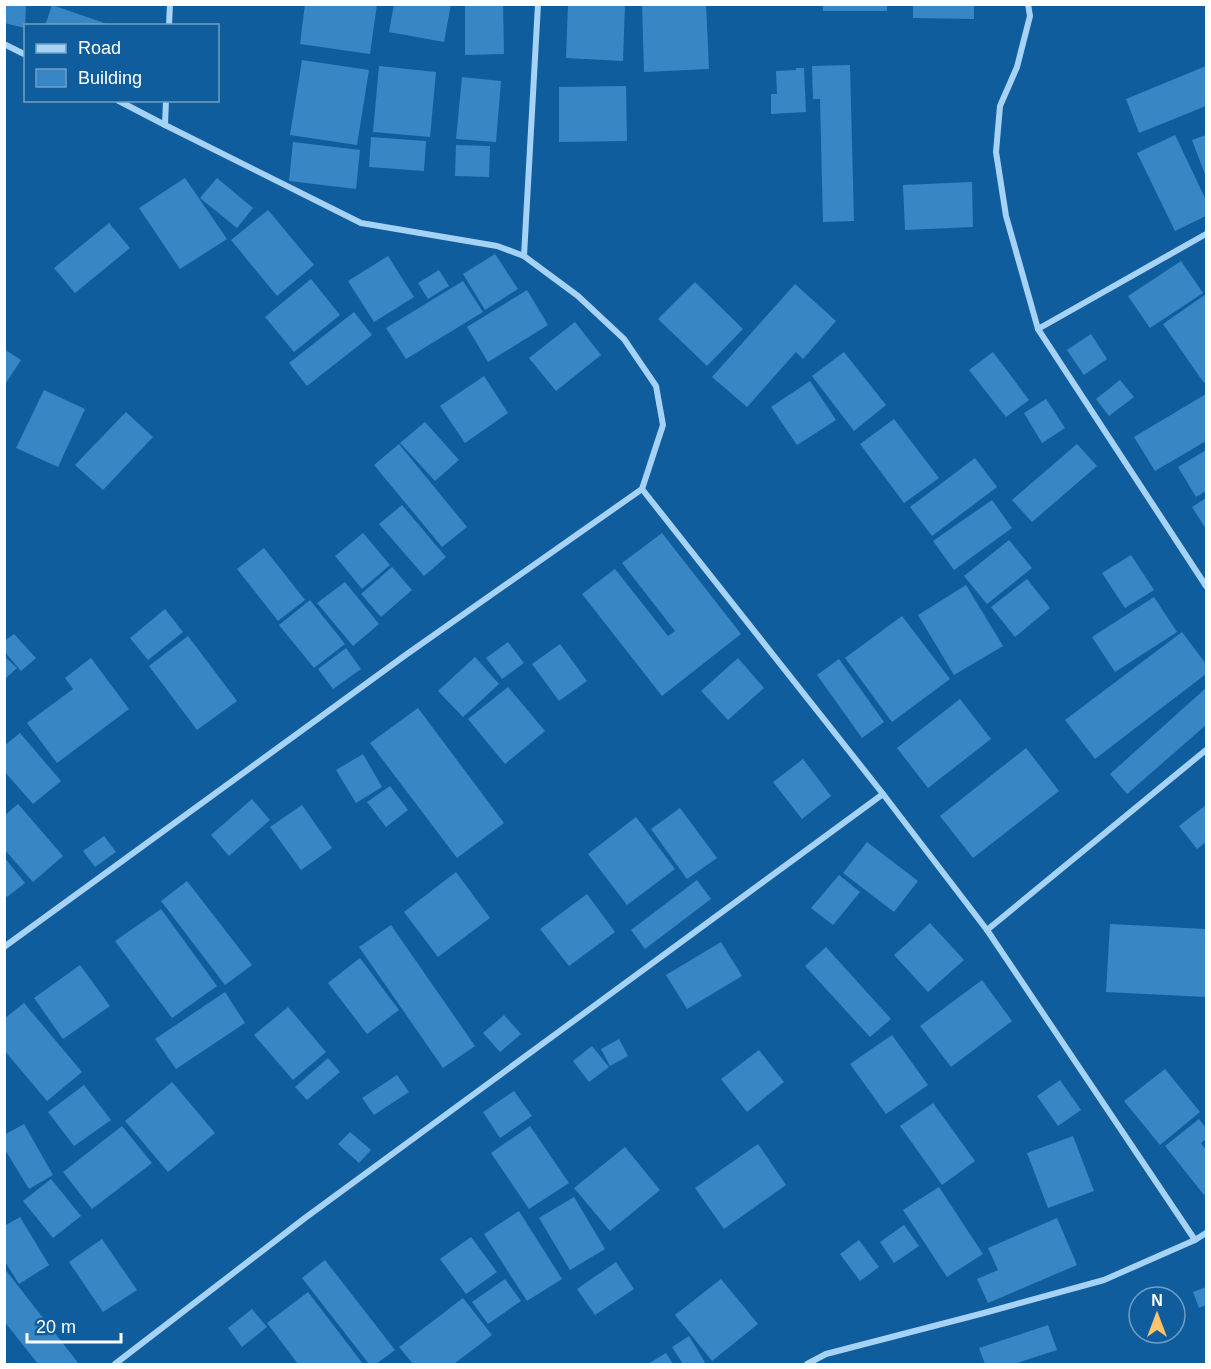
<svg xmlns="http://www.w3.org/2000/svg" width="1211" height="1369" font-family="Arial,sans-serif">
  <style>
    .building { fill: #3886c4 }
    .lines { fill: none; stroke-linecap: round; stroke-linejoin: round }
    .street { stroke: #a5d2f5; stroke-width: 6 }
  </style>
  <rect width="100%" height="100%" fill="#105d9d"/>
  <g class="building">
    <polygon points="4,4 26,4 25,28 4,23"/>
    <polygon points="305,4 377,4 370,54 300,44"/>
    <polygon points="394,4 451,4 444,42 389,32"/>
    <polygon points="465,4 503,4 504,54 465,55"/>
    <polygon points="568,4 625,4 623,61 566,58"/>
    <polygon points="642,4 706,4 709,69 644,72"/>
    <rect x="823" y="4" width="64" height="7"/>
    <polygon points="913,4 974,4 974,19 913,18"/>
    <polygon points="52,5 110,25 110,26 45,26"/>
    <polygon points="302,60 369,70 357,145 290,135"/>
    <polygon points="850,65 854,221 823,222 820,99 813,99 812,66"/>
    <polygon points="379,66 436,72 430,137 373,132"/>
    <polygon points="1206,66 1206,106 1139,133 1126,99"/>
    <polygon points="796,68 804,68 806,112 771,114 771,94 777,94 776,71 796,70"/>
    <polygon points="462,77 501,81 496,142 456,139"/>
    <polygon points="626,86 627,141 559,142 559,87"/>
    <polygon points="1175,135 1206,200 1206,216 1175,231 1137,153"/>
    <polygon points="1206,135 1206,177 1192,140"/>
    <polygon points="371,137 426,141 424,171 369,167"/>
    <polygon points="293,142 360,150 356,189 289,181"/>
    <polygon points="456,145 490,146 489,177 455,176"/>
    <polygon points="185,178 227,239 180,269 139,208"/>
    <polygon points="217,178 253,208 237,228 200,198"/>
    <polygon points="972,182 973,227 905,230 903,185"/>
    <polygon points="268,210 314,265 277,296 231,240"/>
    <polygon points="109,223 130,248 75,293 54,268"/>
    <polygon points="495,254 518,289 485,310 463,274"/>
    <polygon points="388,256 414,297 374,322 348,281"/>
    <polygon points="1181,261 1203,293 1150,328 1128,296"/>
    <polygon points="439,270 449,286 428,299 418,283"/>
    <polygon points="311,279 340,315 294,352 265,317"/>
    <polygon points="463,281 483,312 406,359 386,328"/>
    <polygon points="695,282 743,329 707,366 658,319"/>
    <polygon points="795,284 836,321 803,359 796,352 747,407 712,377"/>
    <polygon points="527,290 548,325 488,362 467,327"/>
    <polygon points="1206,294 1206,382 1204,383 1163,324"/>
    <polygon points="354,312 372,335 307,386 289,363"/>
    <polygon points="575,322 601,355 556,391 529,358"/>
    <polygon points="1091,334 1107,359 1084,375 1067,350"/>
    <polygon points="4,349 21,360 4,386"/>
    <polygon points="844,352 886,405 854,431 812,376"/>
    <polygon points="993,352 1029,400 1006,417 969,370"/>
    <polygon points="484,376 508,413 465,443 440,406"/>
    <polygon points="1120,380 1134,397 1109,416 1096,399"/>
    <polygon points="810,381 836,420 797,445 771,407"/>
    <polygon points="44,390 85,409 58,467 16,448"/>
    <polygon points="1206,394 1206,441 1155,471 1134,437"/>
    <polygon points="1046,399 1065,428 1042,443 1024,413"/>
    <polygon points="126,412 153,437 103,490 75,465"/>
    <polygon points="894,419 939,478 904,503 860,444"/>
    <polygon points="425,422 459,460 435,481 400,443"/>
    <polygon points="399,444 467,527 442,547 374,465"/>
    <polygon points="1077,444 1097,466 1032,522 1012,500"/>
    <polygon points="1206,450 1206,491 1196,497 1178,467"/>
    <polygon points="975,458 997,487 932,536 910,507"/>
    <polygon points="1206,498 1206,529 1192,507"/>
    <polygon points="992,500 1012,528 954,570 933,541"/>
    <polygon points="402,505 446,557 424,576 379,524"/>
    <polygon points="363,533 390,565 362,589 335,556"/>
    <polygon points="662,533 741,634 662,696 582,594 615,569 668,636 675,631 622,563"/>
    <polygon points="1009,540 1032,568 987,604 964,576"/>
    <polygon points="264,548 305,600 278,621 237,569"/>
    <polygon points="1131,555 1154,590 1125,608 1102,573"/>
    <polygon points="392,567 412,590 381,617 361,594"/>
    <polygon points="1027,579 1050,608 1015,637 991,607"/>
    <polygon points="345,582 379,624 353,646 317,603"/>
    <polygon points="966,585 1003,646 954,675 918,615"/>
    <polygon points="1154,597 1177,632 1115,672 1092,637"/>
    <polygon points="310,600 345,644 314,668 279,625"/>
    <polygon points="165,609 183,632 148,660 130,638"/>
    <polygon points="902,616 950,679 892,722 845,658"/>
    <polygon points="1182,632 1206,664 1206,674 1095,759 1065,720"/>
    <polygon points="14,634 36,658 21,671 4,651 4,641"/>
    <polygon points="188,636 237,701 197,730 149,666"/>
    <polygon points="508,642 524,663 502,679 486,658"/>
    <polygon points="560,644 587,681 559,701 532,664"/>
    <polygon points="346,648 361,669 333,689 318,669"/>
    <polygon points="4,656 17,668 4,680"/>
    <polygon points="475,657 499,684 463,717 438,691"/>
    <polygon points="91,658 129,709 57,763 27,723 73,689 65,678"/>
    <polygon points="738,658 764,688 728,720 701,691"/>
    <polygon points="839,659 884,722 862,738 817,675"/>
    <polygon points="508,687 545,731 505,764 468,719"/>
    <polygon points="1206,688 1206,725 1127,794 1110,774"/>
    <polygon points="960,699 991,739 928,788 897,748"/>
    <polygon points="418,708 504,823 457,858 370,743"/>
    <polygon points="20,733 61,781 33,804 4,771 4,746"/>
    <polygon points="1026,748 1059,791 973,858 940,816"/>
    <polygon points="363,754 382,787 356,803 336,770"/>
    <polygon points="803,759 831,796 802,819 773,782"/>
    <polygon points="390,786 408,810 386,827 367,802"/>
    <polygon points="252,799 270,820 229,856 211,835"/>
    <polygon points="18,804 63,856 33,882 4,849 4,816"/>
    <polygon points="302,805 332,848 301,870 270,827"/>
    <polygon points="1206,805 1206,842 1197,849 1179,826"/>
    <polygon points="680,808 717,858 687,879 651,829"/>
    <polygon points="636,817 675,869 627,905 588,854"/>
    <polygon points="104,836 116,852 95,867 83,851"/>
    <polygon points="867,842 918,881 894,912 843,873"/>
    <polygon points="4,857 25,883 7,897 4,894"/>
    <polygon points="456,872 490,918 438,957 404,912"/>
    <polygon points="839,875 860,892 833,925 811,908"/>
    <polygon points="697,880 711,899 645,949 631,930"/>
    <polygon points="187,881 252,965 225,985 161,901"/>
    <polygon points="587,894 615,932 569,966 540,929"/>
    <polygon points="161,909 217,986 172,1018 115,941"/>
    <polygon points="930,923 964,960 928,992 894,955"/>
    <polygon points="1110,924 1206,929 1206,997 1106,992"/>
    <polygon points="391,925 475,1046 443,1068 359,947"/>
    <polygon points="721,942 742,976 687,1009 666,975"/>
    <polygon points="826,947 891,1019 870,1037 805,966"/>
    <polygon points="360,958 399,1010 367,1034 328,983"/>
    <polygon points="80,965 110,1006 63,1039 34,998"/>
    <polygon points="982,980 1012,1021 951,1067 920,1026"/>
    <polygon points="225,992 245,1023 176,1069 155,1039"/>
    <polygon points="24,1003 82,1072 47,1101 4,1050 4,1019"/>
    <polygon points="288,1007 326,1052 293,1080 254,1035"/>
    <polygon points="504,1015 521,1034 500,1052 483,1033"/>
    <polygon points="892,1035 928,1085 886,1114 850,1064"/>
    <polygon points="619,1039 628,1056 610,1066 601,1049"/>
    <polygon points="592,1046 609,1067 589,1082 573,1061"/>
    <polygon points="759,1050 784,1082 747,1112 721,1079"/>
    <polygon points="328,1058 340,1072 307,1100 295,1087"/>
    <polygon points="1165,1069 1200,1112 1160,1145 1124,1101"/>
    <polygon points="397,1075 409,1092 374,1115 362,1098"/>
    <polygon points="1060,1080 1081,1110 1058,1126 1037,1096"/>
    <polygon points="172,1082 215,1133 168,1172 125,1121"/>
    <polygon points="84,1085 111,1120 74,1146 48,1112"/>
    <polygon points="514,1091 532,1116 500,1138 483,1112"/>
    <polygon points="933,1103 975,1161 942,1185 900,1126"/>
    <polygon points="1199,1119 1206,1128 1206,1139 1201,1143 1206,1150 1206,1193 1204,1195 1165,1146"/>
    <polygon points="24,1124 53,1175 29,1189 4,1148 4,1135"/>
    <polygon points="122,1126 152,1163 92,1209 63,1172"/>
    <polygon points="530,1126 569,1183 529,1209 491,1153"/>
    <polygon points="350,1132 371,1150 359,1163 338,1144"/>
    <polygon points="1073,1136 1094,1191 1048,1208 1027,1153"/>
    <polygon points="758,1144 786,1185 724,1229 695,1188"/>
    <polygon points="625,1147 660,1190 610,1231 574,1188"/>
    <polygon points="51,1179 81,1216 53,1238 23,1201"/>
    <polygon points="939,1187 983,1254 947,1277 903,1210"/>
    <polygon points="574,1197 605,1249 570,1270 539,1218"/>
    <polygon points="519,1211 562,1279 527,1301 484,1234"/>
    <polygon points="20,1217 49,1265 19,1284 4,1260 4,1226"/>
    <polygon points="1057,1218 1077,1265 988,1303 977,1279 998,1270 988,1248"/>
    <polygon points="904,1225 919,1246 894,1263 880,1242"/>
    <polygon points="471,1237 497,1272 466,1294 440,1259"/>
    <polygon points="102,1239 137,1290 103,1312 69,1262"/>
    <polygon points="859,1240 879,1267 860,1281 840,1254"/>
    <polygon points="325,1260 395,1350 376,1364 369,1364 302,1278"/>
    <polygon points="616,1262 634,1289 595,1315 577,1289"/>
    <polygon points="4,1268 79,1364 38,1364 4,1321"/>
    <polygon points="505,1279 521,1301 488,1324 472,1302"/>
    <polygon points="721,1279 758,1324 712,1361 675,1315"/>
    <polygon points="1206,1287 1206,1305 1199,1308 1193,1292"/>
    <polygon points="308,1292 363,1364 298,1364 267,1323"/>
    <polygon points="463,1298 492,1335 454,1364 413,1364 399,1347"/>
    <polygon points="252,1309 267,1327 242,1347 228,1328"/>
    <polygon points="1048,1325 1057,1350 1014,1364 985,1364 979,1348"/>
    <polygon points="689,1336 706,1364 683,1364 672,1347"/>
    <polygon points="666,1353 673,1364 648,1364"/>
  </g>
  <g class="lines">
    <g class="street">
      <polyline points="1028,4 1030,16 1017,67 1000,106 996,152 1006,216 1038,329 1206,586"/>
      <polyline points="169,26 170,4"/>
      <polyline points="4,44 26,55"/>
      <polyline points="117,100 165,125"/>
      <polyline points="166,100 165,125 361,223 497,246 524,256 578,296 624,339 656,386 663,425 642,489 883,794 987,930 1195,1240"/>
      <polyline points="524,256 538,4"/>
      <polyline points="1038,329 1206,234"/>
      <polyline points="987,930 1206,750"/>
      <polyline points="4,947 407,654 642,489"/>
      <polyline points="115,1364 305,1218 883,794"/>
      <polyline points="807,1364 826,1354 984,1313 1104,1280 1195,1240 1206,1233"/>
    </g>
  </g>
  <rect width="1211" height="1369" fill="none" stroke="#ffffff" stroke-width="12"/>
  <rect x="24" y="24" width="195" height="78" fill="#105d9d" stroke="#709ec4" stroke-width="1.5"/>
  <rect x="36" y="44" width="30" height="9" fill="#a5d2f5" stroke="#709ec4" stroke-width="1.5"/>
  <text x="78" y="54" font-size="18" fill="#ffffff">Road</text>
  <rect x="36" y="69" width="30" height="18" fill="#3886c4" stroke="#709ec4" stroke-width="1.5"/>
  <text x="78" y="84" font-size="18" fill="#ffffff">Building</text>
  <g transform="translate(1157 1315)"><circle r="28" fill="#105d9d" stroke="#709ec4" stroke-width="1.5"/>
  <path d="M0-4.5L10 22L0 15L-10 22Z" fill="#ffc369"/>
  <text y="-9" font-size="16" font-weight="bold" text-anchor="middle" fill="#ffffff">N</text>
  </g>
  <path d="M27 1333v9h94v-9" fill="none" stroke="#ffffff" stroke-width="3"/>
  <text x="36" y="1333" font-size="18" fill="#ffffff" stroke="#105d9d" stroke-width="4.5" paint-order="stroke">20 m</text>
</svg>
